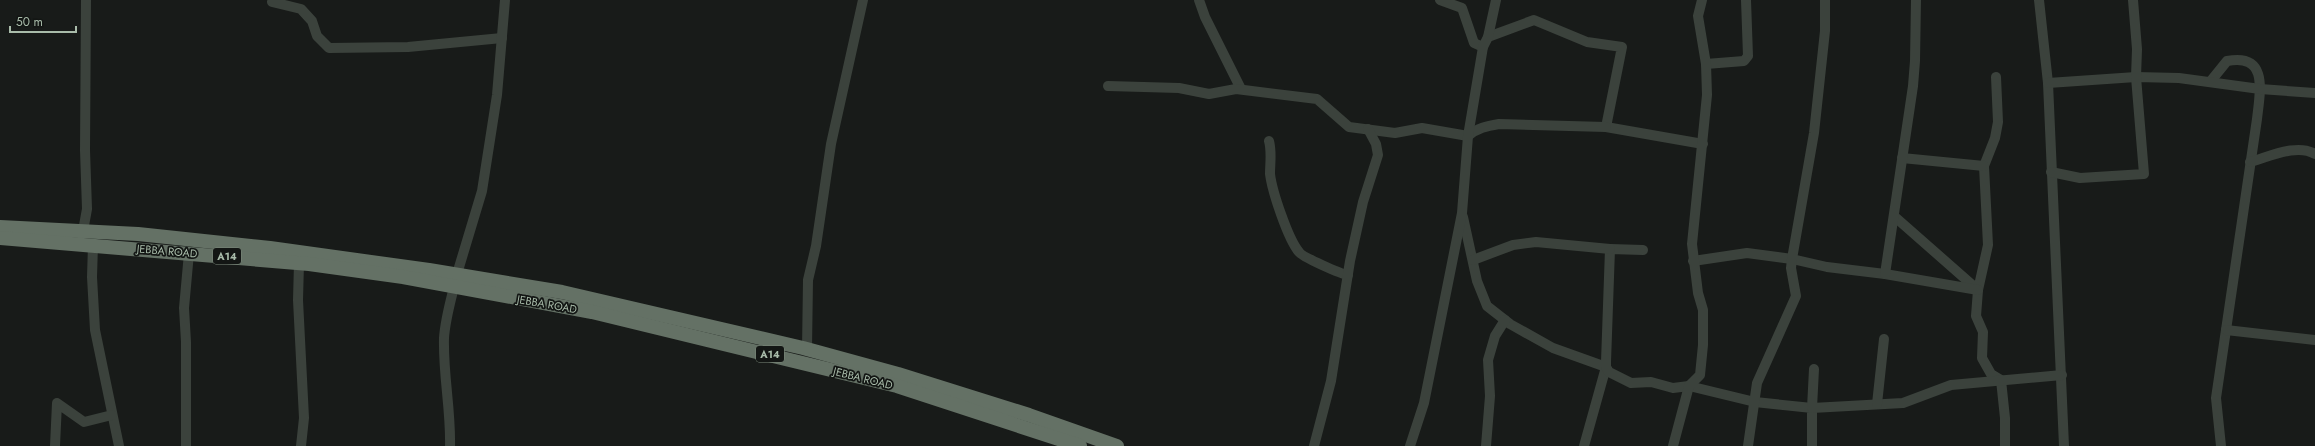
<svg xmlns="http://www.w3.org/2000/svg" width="2315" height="446" font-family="Jost,sans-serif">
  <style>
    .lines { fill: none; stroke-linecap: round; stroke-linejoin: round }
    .minor { stroke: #3b423c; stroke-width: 10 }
    .highway { stroke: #647165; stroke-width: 14 }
    .labels { text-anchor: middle; stroke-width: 3.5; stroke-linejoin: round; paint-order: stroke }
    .shield { fill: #131614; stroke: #7c8a7d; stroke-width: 1 }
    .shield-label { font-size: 10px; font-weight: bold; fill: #a9bcaa }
    .street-label { font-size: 11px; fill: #a9bcaa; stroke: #131614 }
  </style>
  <rect width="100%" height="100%" fill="#181b19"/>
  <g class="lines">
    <g class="minor">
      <polyline points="1199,0 1205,17 1241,89"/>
      <polyline points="1440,0 1462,8 1474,43 1483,47"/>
      <polyline points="2039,0 2048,83 2064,446"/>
      <polyline points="272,2 301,9 312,21 317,36 329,48 408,47 502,38"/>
      <polyline points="1488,37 1534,20 1587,42 1622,47 1606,127 1703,144"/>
      <polyline points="1706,64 1744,61 1748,56 1746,0"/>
      <polyline points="1996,77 1998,122 1995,138 1984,166 1988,245 1978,290 1976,316 1983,332 1982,358 1991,374 2001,380 2005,418 2005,446"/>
      <path d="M2210,82L2227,61C2269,53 2260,92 2257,119L2216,398L2221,446"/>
      <polyline points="2048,83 2136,77 2179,78 2260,89 2315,93"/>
      <path d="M1108,86L1179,88L1209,94L1236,89L1317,99L1349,127L1395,133L1422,128L1468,136C1477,128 1487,126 1499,124L1606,127"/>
      <path d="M1269,141C1272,152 1270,163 1270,174C1272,191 1288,239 1299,252C1302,257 1341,274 1348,275"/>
      <polyline points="1902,158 1984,166"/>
      <path d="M2250,162C2269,157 2297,143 2315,154"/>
      <polyline points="2051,172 2080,178 2144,174 2136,77 2137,49 2133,0"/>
      <polyline points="1463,217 1477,281 1487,306 1510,324 1553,348 1606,367 1584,446"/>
      <polyline points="1895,217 1978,290"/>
      <polyline points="83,231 87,209 85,150 86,0"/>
      <polyline points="93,245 92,277 95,330 119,446"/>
      <polyline points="1643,250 1610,249 1606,362 1606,367 1609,372 1631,383 1651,382 1673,388 1689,386 1755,402 1812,408 1812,446"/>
      <polyline points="1473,260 1513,245 1536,242 1610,249"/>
      <polyline points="1693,261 1747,253 1792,259 1827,267 1885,274 1978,290"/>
      <polyline points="299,263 298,300 304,418 301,446"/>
      <polyline points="457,274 482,191 497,95 505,0"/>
      <polyline points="1885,274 1913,86 1915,61 1916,0"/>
      <polyline points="2226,330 2315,340"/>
      <polyline points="807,349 808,280 816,246 831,144 863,0"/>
      <polyline points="1814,369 1812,408 1903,403 1951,385 2062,375"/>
      <polyline points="1877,404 1884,339"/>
      <polyline points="55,446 57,403 84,422 112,415"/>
      <polyline points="186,446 186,342 184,308 189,253"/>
      <path d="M450,446C451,410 443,375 444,338C445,321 450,303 454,287"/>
      <polyline points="1314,446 1331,381 1350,261 1363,202 1378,155 1376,144 1368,129"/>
      <polyline points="1410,446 1424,403 1462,213 1468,136 1483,47 1488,37 1496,0"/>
      <polyline points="1486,446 1490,396 1488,360 1495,336 1505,320"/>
      <polyline points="1673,446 1689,386 1700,375 1703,345 1703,310 1698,293 1692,244 1707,95 1706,64 1698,16 1702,0"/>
      <polyline points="1748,446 1757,383 1796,296 1791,268 1792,259 1814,133 1825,31 1825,0"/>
    </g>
    <g class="highway">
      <polyline points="0,227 138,234 270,248 429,270 562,292 803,348 898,374 1029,415 1117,446"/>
      <polyline points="0,238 309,264 403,277 592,312 897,386 1080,446"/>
    </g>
  </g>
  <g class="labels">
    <g class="shield">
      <rect x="213" y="248" width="28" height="16" rx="3"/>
      <rect x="756" y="346" width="28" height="16" rx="3"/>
    </g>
    <g class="shield-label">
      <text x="227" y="260">A14</text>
      <text x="770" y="358">A14</text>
    </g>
    <g class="street-label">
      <text transform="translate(167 251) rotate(5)" y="4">JEBBA ROAD</text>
      <text transform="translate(547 304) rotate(10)" y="4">JEBBA ROAD</text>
      <text transform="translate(863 378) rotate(14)" y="4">JEBBA ROAD</text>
    </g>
  </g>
  <path d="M10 26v6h66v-6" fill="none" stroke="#a9bcaa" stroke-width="2"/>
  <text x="16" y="26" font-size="12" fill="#a9bcaa" stroke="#131614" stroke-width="3" paint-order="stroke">50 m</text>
</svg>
